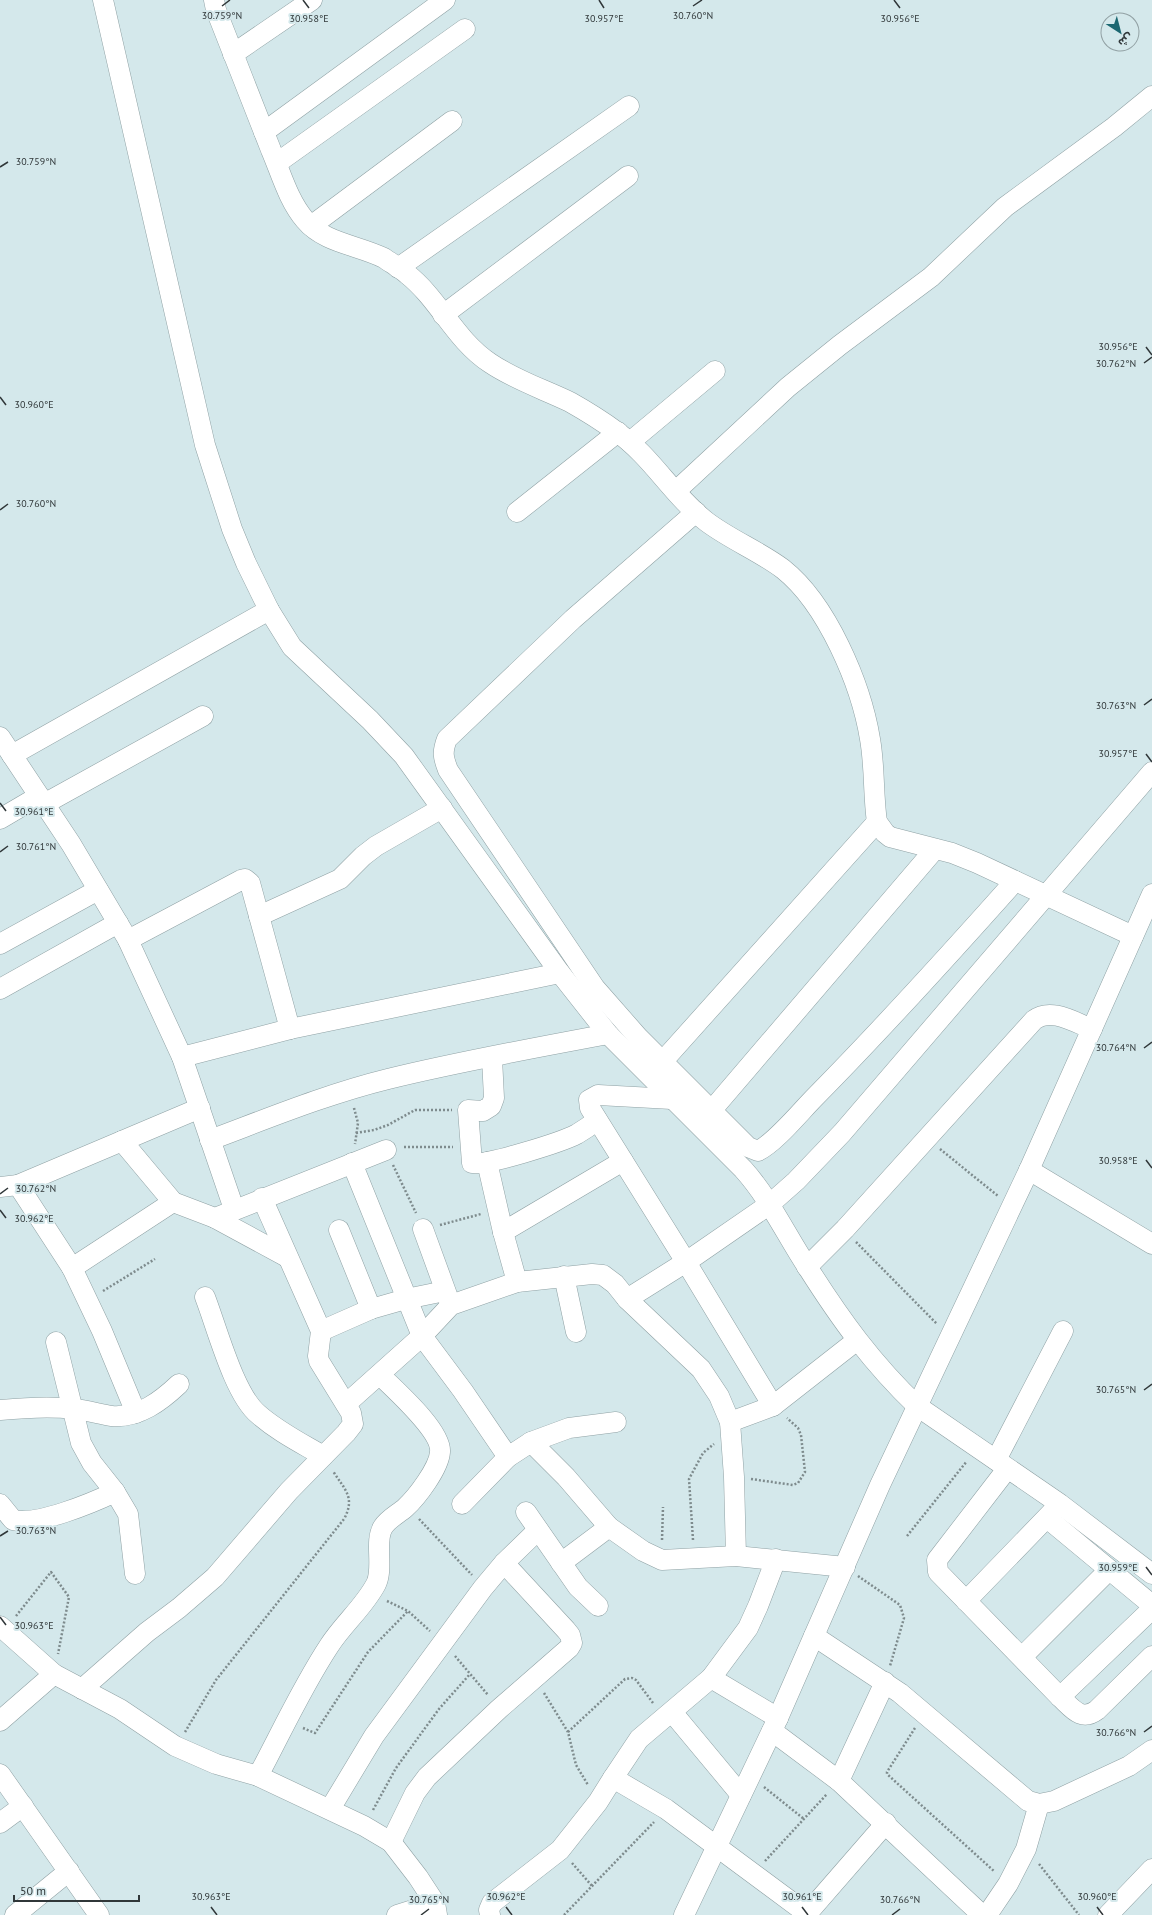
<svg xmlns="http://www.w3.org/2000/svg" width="1152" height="1915" font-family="'PT Sans','Noto Sans Arabic',sans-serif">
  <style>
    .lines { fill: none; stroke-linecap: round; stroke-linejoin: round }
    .minor-casing { stroke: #8fa1a4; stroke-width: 21 }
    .path { stroke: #7e8b8d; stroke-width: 2.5; stroke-dasharray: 2 2; stroke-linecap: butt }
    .minor { stroke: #fff; stroke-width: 20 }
    .ticks { fill: none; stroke: #303739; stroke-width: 1.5 }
    .ticks-label { font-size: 10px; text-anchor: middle; fill: #303739; stroke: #d4e8eb; stroke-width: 4; stroke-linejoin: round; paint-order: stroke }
  </style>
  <rect width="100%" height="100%" fill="#d4e8eb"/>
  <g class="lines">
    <defs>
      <g id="minor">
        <path d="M103,0L205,445L232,529L246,563L269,610L292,647L370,720L404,756L560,973L608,1034L743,1169C770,1199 786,1235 808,1268C841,1320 872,1363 917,1406L1060,1504L1152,1574"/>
        <path d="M214,0L216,10C234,57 253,103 271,150C281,173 288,200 305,220C324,243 358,245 384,258C391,263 400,268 407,274C439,299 455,340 490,363C515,380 543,389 570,402C586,411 602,421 617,432C652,457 673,496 707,522C731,540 759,551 783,569C827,604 861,684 870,739C875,767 873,795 877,822L885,833L890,837L952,853L977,863L1133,936"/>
        <polyline points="233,54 312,0"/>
        <polyline points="264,132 445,0"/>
        <polyline points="277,163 465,29"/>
        <polyline points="311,226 452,121"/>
        <polyline points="398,268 629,106"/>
        <polyline points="443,315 628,176"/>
        <polyline points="630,442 715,371"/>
        <polyline points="676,491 788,387 840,345 931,277 1005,207 1114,127 1152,96"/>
        <polyline points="517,512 618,432"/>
        <path d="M696,512L573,619L447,739C442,752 443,757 448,770L595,988L638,1037L748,1147L758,1151C775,1143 801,1111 815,1097C884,1027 950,954 1015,881"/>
        <polyline points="0,737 71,844 128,940 182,1057 234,1209"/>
        <polyline points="12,755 269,610"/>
        <polyline points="44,804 203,716"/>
        <polyline points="0,819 39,796"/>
        <polyline points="259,916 340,879 363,856 376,846 442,808"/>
        <polyline points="128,940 241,880 245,879 250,883 290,1029"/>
        <polyline points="0,944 98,890"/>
        <polyline points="0,989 118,923"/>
        <polyline points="182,1057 290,1029 560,973"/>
        <path d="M492,1058L494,1098L491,1106L483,1111L468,1110L472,1163C486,1166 562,1142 577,1134C584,1130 591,1125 597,1120"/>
        <polyline points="654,1071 877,822"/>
        <polyline points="672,1099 598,1095 589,1100 590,1108 686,1262 773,1406"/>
        <polyline points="711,1111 935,849"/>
        <path d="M210,1140C269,1118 327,1094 388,1079C461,1061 535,1048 608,1034"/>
        <polyline points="122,1141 173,1202 215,1218 386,1150"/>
        <polyline points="487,1162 503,1232 517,1282"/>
        <polyline points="352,1163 422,1336 463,1391 508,1457"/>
        <polyline points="1029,1170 1152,1244"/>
        <polyline points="0,1187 18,1185"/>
        <polyline points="215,1218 287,1257"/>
        <polyline points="423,1229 450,1303"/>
        <polyline points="339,1230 371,1309"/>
        <polyline points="503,1232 623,1161"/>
        <path d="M807,1267L845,1229L1034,1020C1051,1007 1074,1022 1092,1029"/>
        <polyline points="72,1268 173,1202"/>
        <polyline points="564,1276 576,1332"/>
        <path d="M205,1297C217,1328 234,1394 258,1414C277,1431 301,1443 323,1456"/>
        <polyline points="627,1299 686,1262 770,1204 796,1181 842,1133 1152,772"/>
        <polyline points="321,1331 371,1309 406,1299 445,1291"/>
        <polyline points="56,1342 81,1443 92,1463 115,1492 128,1514 135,1574"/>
        <polyline points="346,1404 422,1336 451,1305 517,1282 592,1274 603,1275 615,1284 627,1299 701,1369 719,1396 730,1422 734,1477 736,1556"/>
        <path d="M0,1410C21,1408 52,1406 73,1409C86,1410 99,1414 112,1416C139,1418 161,1401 179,1384"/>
        <polyline points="136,1413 102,1331 72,1268 18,1185 200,1108"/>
        <polyline points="730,1422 773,1406 856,1341"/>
        <polyline points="531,1442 569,1428 616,1422"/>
        <polyline points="996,1460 1063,1331"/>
        <path d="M1007,1469L937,1560L938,1572L1060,1697C1072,1708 1081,1722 1097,1710L1152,1656"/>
        <path d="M0,1504L13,1520C37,1526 92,1503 115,1492"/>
        <polyline points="462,1504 508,1457 531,1442 566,1477 609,1527 643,1551 662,1560 736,1556 845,1567"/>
        <polyline points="526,1512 578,1587 598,1606"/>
        <polyline points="1047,1518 1152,1605"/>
        <polyline points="561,1563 609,1527"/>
        <polyline points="966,1601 1055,1509"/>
        <polyline points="0,1626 54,1674 120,1709 175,1746 216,1764 258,1776 364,1826 391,1842 418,1877 435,1903 437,1915"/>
        <polyline points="814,1636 900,1693 1028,1801 1039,1804 1054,1801 1129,1766 1152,1750"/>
        <polyline points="1022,1657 1109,1570"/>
        <polyline points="711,1678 778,1718"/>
        <polyline points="82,1689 147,1632 179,1608 215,1577 289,1491 346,1433 353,1424 351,1413 319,1361 318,1356 321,1331 262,1198"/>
        <polyline points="1060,1697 1152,1609"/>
        <polyline points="672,1712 741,1795"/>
        <polyline points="0,1721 54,1674"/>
        <polyline points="772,1731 839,1781 982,1915"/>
        <polyline points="0,1774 99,1915"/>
        <path d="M258,1776C281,1733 302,1687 329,1646C343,1624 364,1607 376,1584C384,1568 374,1541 383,1527C388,1519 398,1514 405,1508C417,1497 439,1468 440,1452C442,1431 395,1390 380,1375"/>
        <polyline points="613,1778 639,1739 711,1678 748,1628 758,1606 776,1559"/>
        <polyline points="839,1781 885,1682"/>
        <polyline points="330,1809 374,1736 483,1588 504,1563 538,1530"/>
        <polyline points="0,1823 23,1806"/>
        <polyline points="391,1842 415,1793 427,1777 499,1709 569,1648 572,1643 570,1635 566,1630 504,1563"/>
        <polyline points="15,1915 69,1871"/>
        <polyline points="397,1915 435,1903"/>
        <polyline points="490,1915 489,1910 492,1903 560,1850 598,1802 613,1778 666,1809 809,1915"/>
        <polyline points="684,1915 778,1718 880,1485 1029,1170 1152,894"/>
        <polyline points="806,1915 886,1823"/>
        <polyline points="987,1915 1008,1884 1026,1849 1039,1804"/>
        <polyline points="1108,1915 1152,1869"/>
      </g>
    </defs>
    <use href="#minor" class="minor-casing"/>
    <g class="path">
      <polyline points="354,1108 358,1123 355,1144"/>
      <polyline points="356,1133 374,1130 388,1125 415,1110 452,1110"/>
      <polyline points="404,1147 453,1147"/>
      <polyline points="940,1149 998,1196"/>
      <polyline points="393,1165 416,1213"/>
      <polyline points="440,1225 481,1214"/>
      <polyline points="856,1242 937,1324"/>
      <polyline points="103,1291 155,1259"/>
      <polyline points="751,1479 793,1485 798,1483 805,1472 801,1435 798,1428 787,1418"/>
      <polyline points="419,1519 472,1575"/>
      <polyline points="907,1536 967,1461"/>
      <polyline points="662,1540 663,1507"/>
      <polyline points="693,1540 689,1479 703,1453 714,1444"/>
      <polyline points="858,1576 900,1605 904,1618 890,1666"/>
      <polyline points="387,1601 408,1611 430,1631"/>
      <polyline points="16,1616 51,1572 69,1597 58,1654"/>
      <polyline points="455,1656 488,1695"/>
      <polyline points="544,1693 568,1732 576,1765 588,1785"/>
      <polyline points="303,1728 315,1733 368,1652 408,1611"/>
      <polyline points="915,1728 887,1772 887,1774 995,1872"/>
      <path d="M185,1732L216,1680L344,1519C356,1497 344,1489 333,1471"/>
      <polyline points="568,1732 625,1679 632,1678 636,1680 653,1703"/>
      <polyline points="764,1787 804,1819"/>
      <polyline points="373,1810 396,1768 439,1709 470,1674"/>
      <polyline points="765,1861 827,1794"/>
      <polyline points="572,1863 593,1887"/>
      <polyline points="1039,1864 1079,1915"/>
      <polyline points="564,1915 654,1822"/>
    </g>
    <use href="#minor" class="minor"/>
  </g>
  <path class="ticks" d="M303,0L309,8M599,0L604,8M894,0L900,8M222,6L230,0M693,6L702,0M0,167L8,162M1146,347L1152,355M1144,363L1152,357M0,397L6,405M0,510L8,504M1144,705L1152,699M1146,754L1152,762M0,803L6,811M0,852L8,846M1144,1048L1152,1042M1146,1160L1152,1168M0,1194L8,1188M0,1210L6,1218M1144,1390L1152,1384M0,1536L8,1531M1146,1567L1152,1575M0,1617L6,1625M1144,1732L1152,1726M211,1907L217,1915M506,1907L512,1915M802,1907L808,1915M1097,1907L1103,1915M421,1915L429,1909M892,1915L900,1909"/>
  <g class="ticks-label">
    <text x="222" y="19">30.759°N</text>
    <text x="693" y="19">30.760°N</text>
    <text x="309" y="22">30.958°E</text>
    <text x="604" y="22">30.957°E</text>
    <text x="900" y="22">30.956°E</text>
    <text x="36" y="165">30.759°N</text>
    <text x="1118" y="350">30.956°E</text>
    <text x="1116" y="367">30.762°N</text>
    <text x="34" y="408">30.960°E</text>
    <text x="36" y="507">30.760°N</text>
    <text x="1116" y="709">30.763°N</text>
    <text x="1118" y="757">30.957°E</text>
    <text x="34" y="815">30.961°E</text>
    <text x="36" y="850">30.761°N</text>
    <text x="1116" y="1051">30.764°N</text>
    <text x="1118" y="1164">30.958°E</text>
    <text x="36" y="1192">30.762°N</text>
    <text x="34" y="1222">30.962°E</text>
    <text x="1116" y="1393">30.765°N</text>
    <text x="36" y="1534">30.763°N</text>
    <text x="1118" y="1571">30.959°E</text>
    <text x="34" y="1629">30.963°E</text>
    <text x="1116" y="1736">30.766°N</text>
    <text x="211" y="1900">30.963°E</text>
    <text x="506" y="1900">30.962°E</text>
    <text x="802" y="1900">30.961°E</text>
    <text x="1097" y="1900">30.960°E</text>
    <text x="429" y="1903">30.765°N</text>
    <text x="900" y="1903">30.766°N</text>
  </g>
  <g transform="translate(1120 32) rotate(144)"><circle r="19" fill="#d4e8eb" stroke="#92a1a4"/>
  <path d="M0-3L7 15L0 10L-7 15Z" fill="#1b6771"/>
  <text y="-6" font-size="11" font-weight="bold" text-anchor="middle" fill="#303739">ش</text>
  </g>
  <path d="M14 1895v6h125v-6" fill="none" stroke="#303739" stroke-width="2"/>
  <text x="20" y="1895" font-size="12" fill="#303739" stroke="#d4e8eb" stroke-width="3" paint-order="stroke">50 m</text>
</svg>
